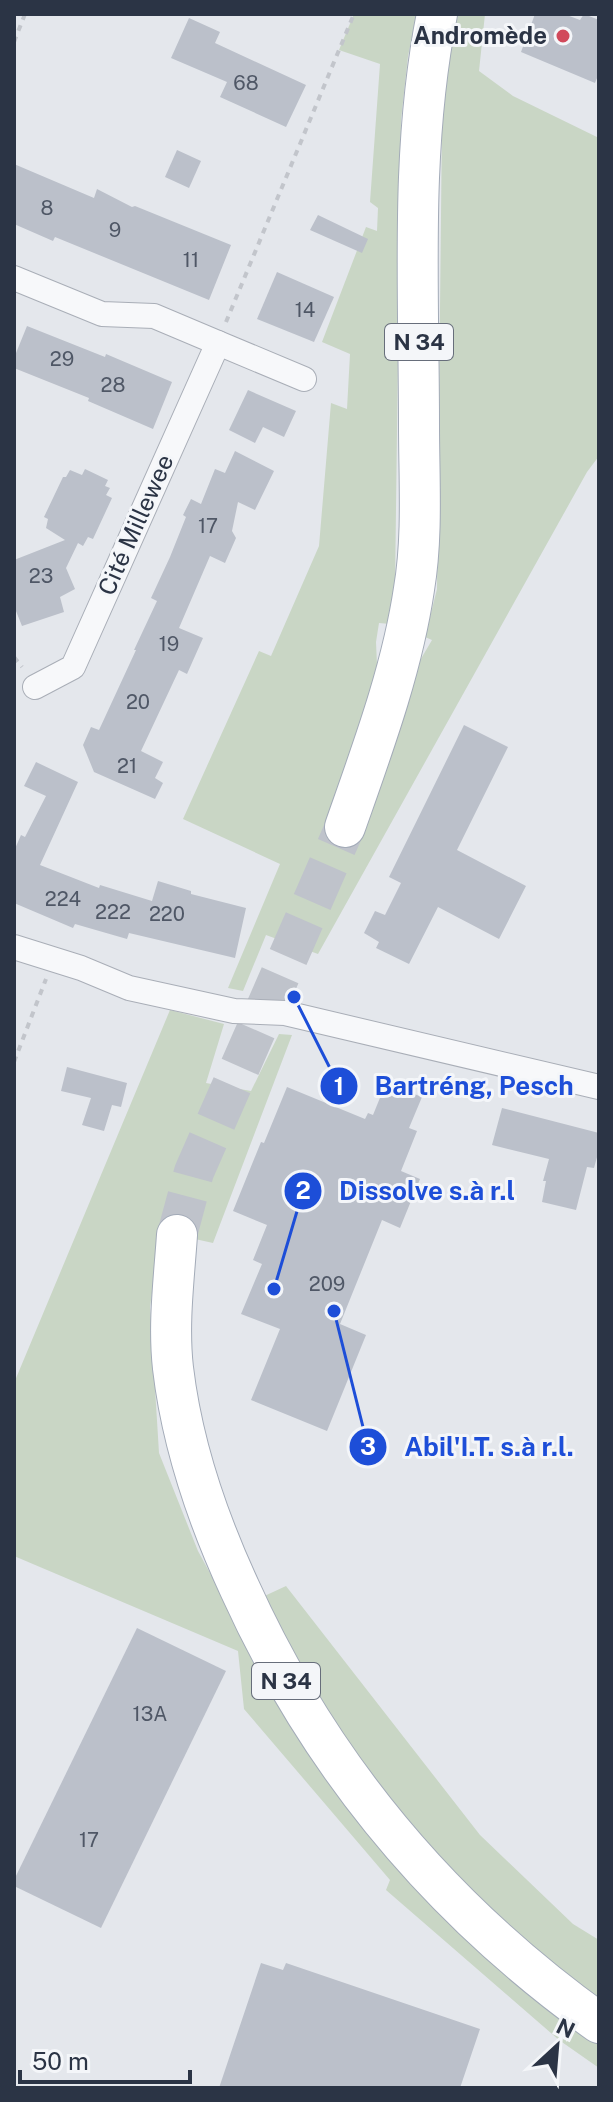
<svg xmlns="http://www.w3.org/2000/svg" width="613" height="2102" font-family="'Public Sans',sans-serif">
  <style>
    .green { fill: #c9d6c5 }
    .building { fill: #bbc0ca }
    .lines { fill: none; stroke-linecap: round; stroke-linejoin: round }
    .primary-tunnel { stroke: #bfc3cb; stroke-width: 40; stroke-dasharray: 40 20; stroke-linecap: butt }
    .minor-casing { stroke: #a9aeb7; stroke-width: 26 }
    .primary-casing { stroke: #a3abb8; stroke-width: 42 }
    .path { stroke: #c2c5cb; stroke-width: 4; stroke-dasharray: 6 6; stroke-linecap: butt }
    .minor { stroke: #f7f8fa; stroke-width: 24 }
    .primary { stroke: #fff; stroke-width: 40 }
    .poi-dot { fill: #d1495b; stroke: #f4f6f9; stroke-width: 3 }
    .labels { text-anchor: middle; stroke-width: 6; stroke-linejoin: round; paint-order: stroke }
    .number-label { font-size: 20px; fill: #4f5766 }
    .shield { fill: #f4f6f9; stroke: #676e7b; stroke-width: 2 }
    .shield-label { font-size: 22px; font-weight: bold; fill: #2b3445 }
    .poi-label { font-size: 24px; font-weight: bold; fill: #2b3445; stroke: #f4f6f9; text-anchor: end }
    .street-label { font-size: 24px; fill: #2b3445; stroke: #f4f6f9 }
    .leader { fill: none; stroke: #1d4ed8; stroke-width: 3 }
    .callout-dot { fill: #1d4ed8; stroke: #f4f6f9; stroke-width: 3 }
    .mark-label { font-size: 24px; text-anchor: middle; font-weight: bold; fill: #fff }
    .callout-label { font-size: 26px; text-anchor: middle; font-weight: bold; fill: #1d4ed8; stroke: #f4f6f9; stroke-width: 6; stroke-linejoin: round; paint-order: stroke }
  </style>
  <rect width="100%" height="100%" fill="#e4e7ec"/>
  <g class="green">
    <polygon points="354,14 417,14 408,56 401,120 395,587 390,624 379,623 376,642 377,665 357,738 412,674 432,640 425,637 437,589 442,122 448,63 458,14 485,14 479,71 513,96 599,138 599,456 587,472 318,954 266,935 243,991 228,988 280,864 183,819 259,651 271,656 319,546 331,403 347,409 350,354 322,342 366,227 377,231 378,208 370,202 380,64 339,50"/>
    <polygon points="170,1010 224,1024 206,1083 251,1091 279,1034 292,1035 213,1243 177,1235 159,1243 150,1307 159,1453 198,1551 260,1665 404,1876 543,2002 599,2041 599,2068 559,2040 386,1890 390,1880 244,1709 238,1651 14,1556 14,1383"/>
    <polygon points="286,1586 480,1835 573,1924 599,1940 599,2002 453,1881 338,1740 258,1599"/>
  </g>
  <g class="building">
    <polygon points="535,14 564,14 580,20 584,14 599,20 599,73 595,83 521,52"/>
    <polygon points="189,18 220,32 215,43 306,85 286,127 220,97 227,82 171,58"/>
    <polygon points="177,150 201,161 189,188 165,177"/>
    <polygon points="14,164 94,198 97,189 132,207 135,206 231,245 209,300 55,237 53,241 14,224"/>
    <polygon points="318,215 368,239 362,253 310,230"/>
    <polygon points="277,272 334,297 314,342 257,319"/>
    <polygon points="27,326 105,357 106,354 172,382 153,429 88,401 89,398 14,368 14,358"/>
    <polygon points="248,390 296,411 284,437 263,427 255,443 229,430"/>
    <polygon points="235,451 274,471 255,510 238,502 232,531 236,538 225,563 210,556 179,628 203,638 187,674 179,670 141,751 163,762 155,778 163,783 155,799 94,772 83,745 91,727 99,730 136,650 134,650 157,601 151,598 170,557 186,517 183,515 191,499 201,504 215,469 225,473"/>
    <polygon points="85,469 108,480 105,486 110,488 106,495 112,498 93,539 88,537 83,546 78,543 66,568 75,589 60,597 64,612 22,626 14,606 14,560 65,540 46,528 48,519 44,517 63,477 66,477 70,470 82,475"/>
    <polygon points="464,725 508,747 457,850 526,886 499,939 438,907 409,964 376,948 379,942 364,933 375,911 385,915 401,883 389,877"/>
    <polygon points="36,762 78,782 40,865 99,888 100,885 152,901 158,881 191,891 191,894 246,908 235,958 129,933 127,939 75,924 73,928 14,903 14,851 21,835 25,837 46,796 24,786"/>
    <polygon points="67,1067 127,1083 121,1107 112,1105 104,1131 82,1125 91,1098 61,1091"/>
    <polygon points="386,1083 422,1097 409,1128 417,1131 401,1171 420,1179 400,1228 382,1220 340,1324 366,1335 327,1431 251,1400 280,1329 241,1314 262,1264 253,1260 267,1225 233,1211 261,1142 264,1143 287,1087 365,1119 368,1113 373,1115"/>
    <polygon points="502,1108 599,1133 599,1150 594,1168 587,1167 576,1210 542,1202 546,1181 543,1181 549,1159 492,1145"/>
    <polygon points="137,1628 226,1671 101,1928 14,1886 14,1880"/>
    <polygon points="261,1963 283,1970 286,1963 480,2029 460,2088 219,2088"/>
  </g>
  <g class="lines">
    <polyline class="primary-tunnel" points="177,1235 194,1172 345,827"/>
    <defs>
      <g id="minor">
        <polyline points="14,278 102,314 154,316 218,343 73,667 35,687"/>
        <polyline points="218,343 304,379"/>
        <polyline points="14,947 81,968 129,988 234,1011 285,1013 599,1087"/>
      </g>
      <g id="primary">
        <path d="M345,827C372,750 402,670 414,589C423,536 419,479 419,425C419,288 410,149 437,14"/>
        <path d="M177,1235C174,1279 168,1324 173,1368C182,1444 208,1520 240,1589C320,1766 441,1910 599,2023"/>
      </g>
    </defs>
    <use href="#minor" class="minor-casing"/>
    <use href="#primary" class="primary-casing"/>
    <g class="path">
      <polyline points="14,42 25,14"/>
      <polyline points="226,322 354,14"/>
      <polyline points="14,657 22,667"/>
      <polyline points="14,1062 46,979"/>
    </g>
    <use href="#minor" class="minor"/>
    <use href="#primary" class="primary"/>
  </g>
  <circle class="poi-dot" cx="563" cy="36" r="8"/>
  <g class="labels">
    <g class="number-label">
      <text x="246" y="90">68</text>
      <text x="47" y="215">8</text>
      <text x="115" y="237">9</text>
      <text x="191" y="267">11</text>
      <text x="305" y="317">14</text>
      <text x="62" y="366">29</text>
      <text x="113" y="392">28</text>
      <text x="208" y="533">17</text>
      <text x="41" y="583">23</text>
      <text x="169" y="651">19</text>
      <text x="138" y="709">20</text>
      <text x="127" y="773">21</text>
      <text x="63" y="906">224</text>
      <text x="113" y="919">222</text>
      <text x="167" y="921">220</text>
      <text x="327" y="1291">209</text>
      <text x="150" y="1721">13A</text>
      <text x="89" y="1847">17</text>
    </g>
    <g class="shield">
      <rect x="385" y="324" width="68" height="36" rx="6"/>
      <rect x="252" y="1663" width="68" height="36" rx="6"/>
    </g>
    <g class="shield-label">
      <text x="419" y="350">N 34</text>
      <text x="286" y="1689">N 34</text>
    </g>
    <g class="poi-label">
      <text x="547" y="44">Andromède</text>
    </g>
    <g class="street-label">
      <text transform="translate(136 525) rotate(-66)" y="8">Cité Millewee</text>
    </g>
  </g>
  <path class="leader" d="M294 997L339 1086M274 1289L303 1191M334 1311L368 1447"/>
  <g class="callout-dot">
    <circle cx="294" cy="997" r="8"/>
    <circle cx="274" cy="1289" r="8"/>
    <circle cx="334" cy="1311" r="8"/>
    <circle cx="339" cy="1086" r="20"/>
    <circle cx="303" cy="1191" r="20"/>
    <circle cx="368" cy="1447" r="20"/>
  </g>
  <g class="mark-label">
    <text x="339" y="1095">1</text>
    <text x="303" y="1199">2</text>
    <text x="368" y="1455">3</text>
  </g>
  <g class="callout-label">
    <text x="474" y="1095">Bartréng, Pesch</text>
    <text x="427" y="1200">Dissolve s.à r.l</text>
    <text x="489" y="1456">Abil'I.T. s.à r.l.</text>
  </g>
  <rect width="613" height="2102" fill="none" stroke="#2b3445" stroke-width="32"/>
  <g transform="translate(557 2046) rotate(26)" stroke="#f4f6f9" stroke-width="6" paint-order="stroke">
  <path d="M0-6L14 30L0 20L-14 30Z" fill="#2b3445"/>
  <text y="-12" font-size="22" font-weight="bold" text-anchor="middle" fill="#2b3445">N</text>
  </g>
  <path d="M20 2070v12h170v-12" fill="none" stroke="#2b3445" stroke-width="4"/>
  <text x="32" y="2070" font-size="24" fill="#2b3445" stroke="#f4f6f9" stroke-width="6" paint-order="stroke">50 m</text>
</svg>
